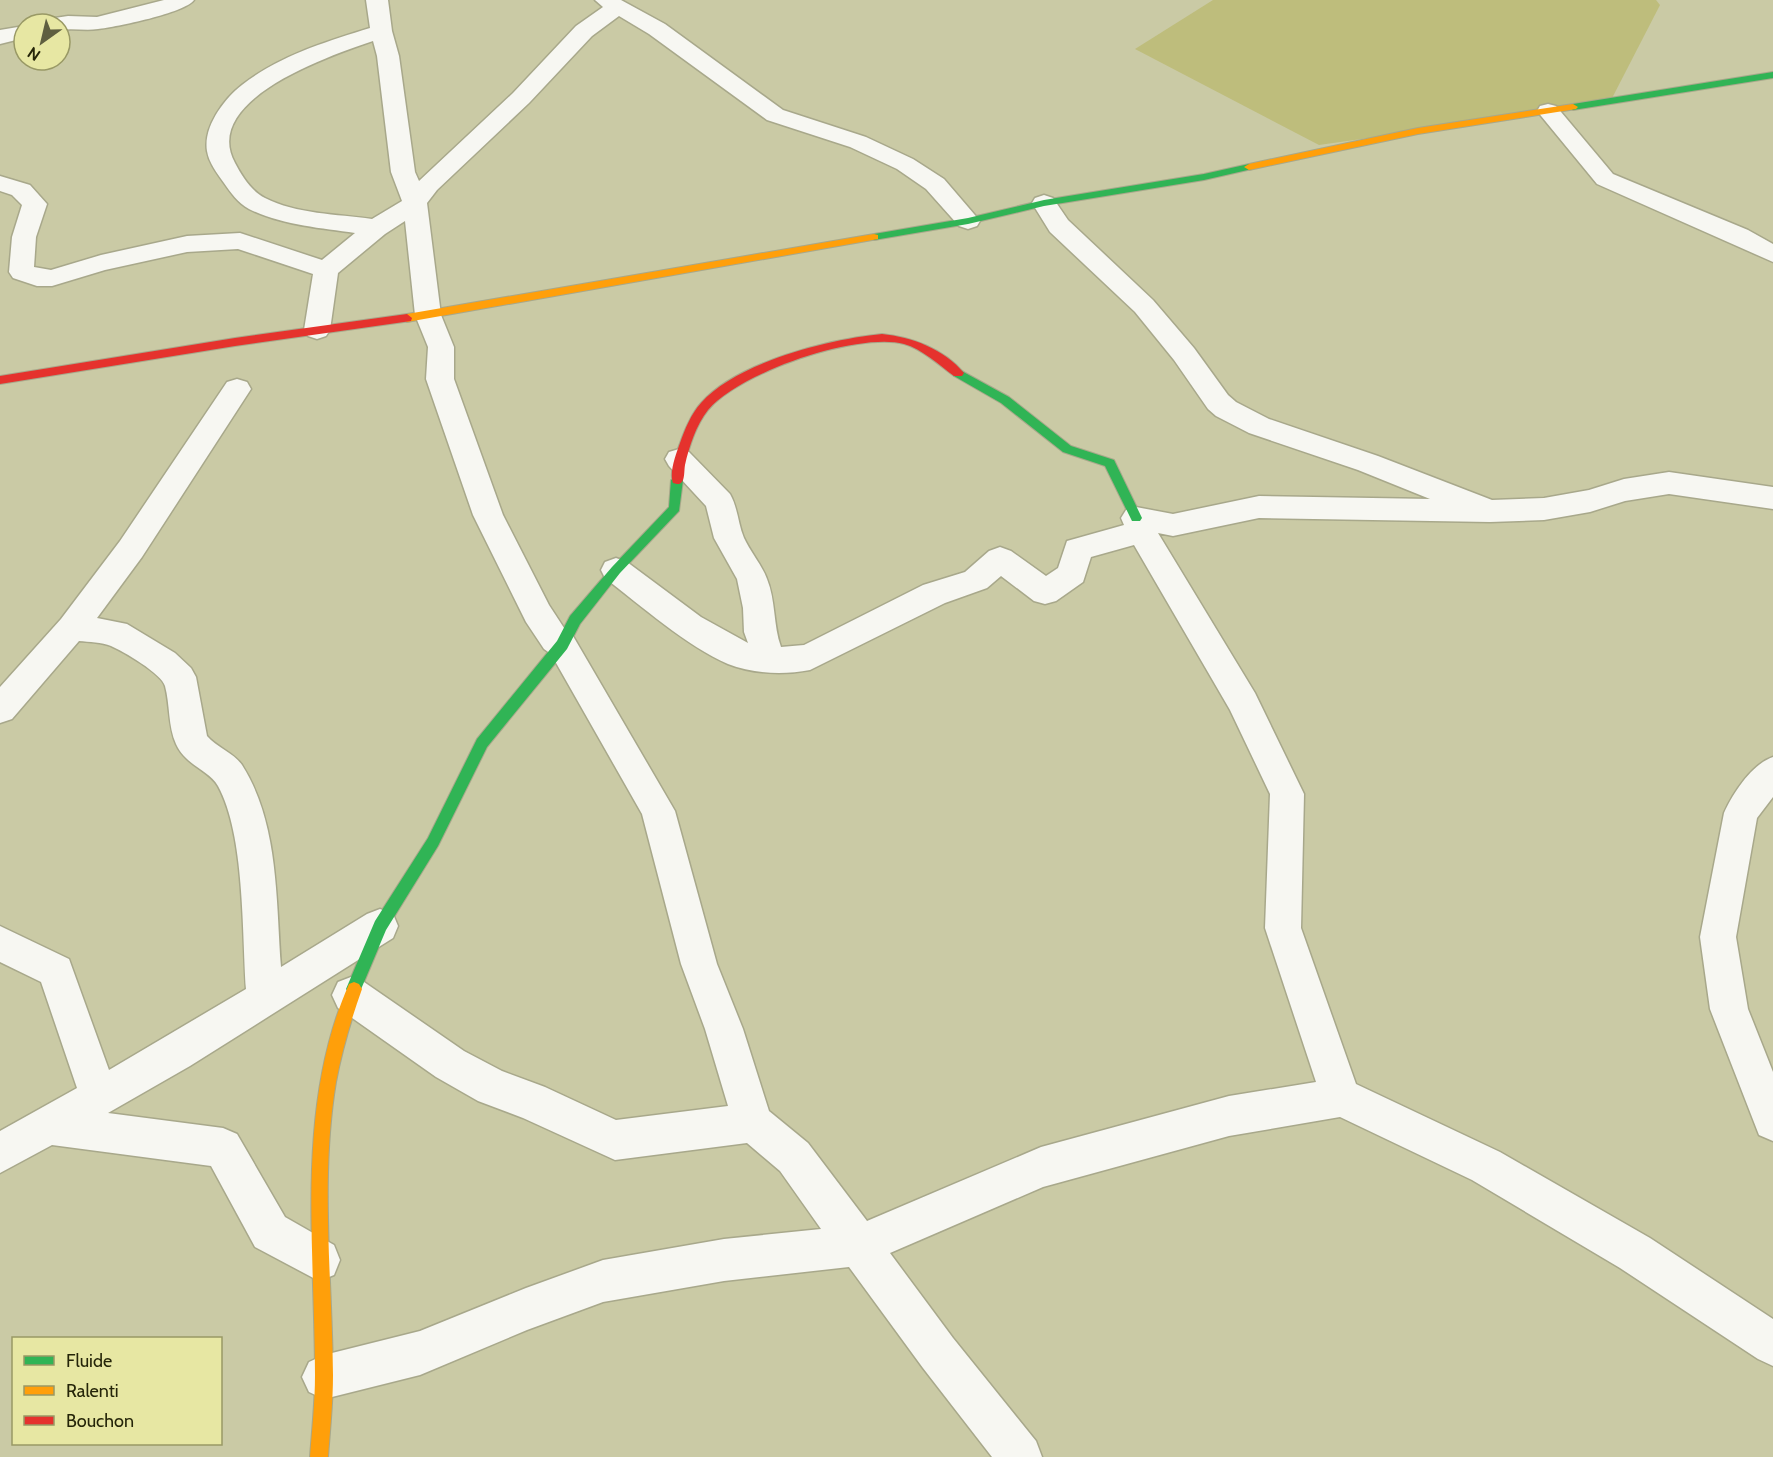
<svg xmlns="http://www.w3.org/2000/svg" width="1773" height="1457" font-family="Cabin,sans-serif">
  <style>
    .green { fill: #bebd7c }
    .lines { fill: none; stroke-linecap: round; stroke-linejoin: round }
    .street-casing { stroke: #a8a88b; stroke-width: 3 }
    .fast-casing { stroke: #a8a88b; stroke-width: 2 }
    .slow-casing { stroke: #a8a88b; stroke-width: 2 }
    .jam-casing { stroke: #a8a88b; stroke-width: 2 }
    .street { fill: #f7f7f2; fill-rule: evenodd }
    .fast { fill: #30b455; fill-rule: evenodd }
    .slow { fill: #ff9f0a; fill-rule: evenodd }
    .jam { fill: #e5322d; fill-rule: evenodd }
  </style>
  <rect width="100%" height="100%" fill="#cacaa5"/>
  <polygon class="green" points="1213,0 1656,0 1660,5 1609,104 1319,145 1135,49"/>
  <g class="lines">
    <defs>
      <g id="street">
        <path d="M164,0H194C185,13 116,27 98,29C86,31 73,28 60,30V24H45L48,19L68,16L97,17Z"/>
        <path d="M366,0H388L392,31L399,56L415,172L419,181L513,93L576,26L603,7L595,0H621L665,24L783,110L866,137L913,159L944,179L980,221L977,226L968,229L959,226L926,189L897,169L850,147L767,120L649,34L619,16L592,36L529,103L437,190L427,203L441,315L454,347V379L503,515L549,605L566,631L573,636L675,811L717,964L743,1029L769,1111L808,1143L867,1221L1041,1147L1229,1096L1316,1082L1265,928L1270,794L1230,710L1134,545L1091,557L1083,582L1056,601L1045,604L1034,601L1001,576L987,588L945,603L810,670C784,675 753,674 728,664C688,647 640,605 605,578L601,570L605,562L616,558L627,562L701,617L748,643L744,632L743,608L737,579L714,538L706,506L669,466L665,459L669,452L679,449L689,452L730,494C738,508 738,524 744,538C751,553 762,565 767,579C776,601 773,625 781,647L804,645L923,585L965,572L989,551L1000,547L1011,551L1046,576L1058,568L1067,541L1124,525L1121,518L1126,510L1136,507L1173,514L1259,496L1430,499L1358,470L1249,433L1216,416L1208,409L1174,360L1135,312L1050,232L1032,203L1035,198L1044,195L1053,198L1068,220L1153,300L1194,348L1228,395L1236,402L1269,419L1378,456L1492,500L1544,498L1589,490L1624,479L1669,472L1773,487V509L1669,494L1625,501L1590,512L1544,520L1490,522L1259,518L1173,536L1158,533L1255,693L1304,794L1301,928L1356,1084L1500,1152L1650,1238L1773,1319V1366L1758,1359L1620,1268L1472,1180L1340,1117L1229,1136L1043,1187L890,1253L953,1338L1036,1441L1042,1457H992L923,1368L849,1267L724,1281L603,1302L527,1330L420,1375L324,1399L309,1392L302,1377L309,1362L324,1355L420,1331L526,1288L603,1260L724,1239L821,1229L780,1171L747,1143L615,1160L523,1118L478,1101L436,1077L338,1008L332,995L338,982L351,977L364,982L464,1051L502,1071L545,1087L616,1120L728,1106L705,1029L681,964L642,814L551,654L544,649L526,622L473,515L426,379L428,347L415,315L405,221L385,234L338,273L330,330L326,336L317,339L308,336L304,330L313,274L238,249L187,252L105,270L52,286H37L13,278L9,272L12,237L22,205L12,195L0,191V176L30,185L47,204L36,237L34,267L51,270L101,255L187,236L240,233L322,260L355,233C320,228 281,225 249,209C238,203 231,193 224,183C217,173 209,163 207,151C203,127 224,99 242,85C279,56 325,42 370,28ZM373,41L377,56L391,172L402,201L372,219C337,214 296,214 265,198C251,191 242,176 235,163C200,99 332,55 373,41Z"/>
        <polygon points="24,26 24,38 0,44 0,30"/>
        <polygon points="1548,104 1556,106 1613,174 1748,230 1773,244 1773,262 1597,184 1537,111 1540,106"/>
        <path d="M237,379L247,382L251,389L142,557L97,618L127,624L175,653L191,668L196,677L207,736C216,747 234,753 242,765C279,823 276,901 281,967L367,914L380,909L393,914L398,926L393,938L190,1066L108,1113L223,1128L237,1134L285,1217L334,1245L340,1260L334,1275L319,1281L255,1247L211,1166L52,1145L0,1173V1131L77,1088L41,982L0,962V926L69,959L109,1070L246,989C242,932 245,835 218,786C209,770 186,766 176,744C168,727 170,704 165,686C162,674 123,651 111,646C102,642 89,642 79,641L12,719L0,723V687L61,619L120,541L227,382Z"/>
        <path d="M1773,757V797L1757,818L1736,937L1748,1009L1773,1072V1141L1759,1135L1710,1009L1700,937L1724,813C1733,793 1752,764 1773,757Z"/>
      </g>
      <g id="fast">
        <polygon points="1773,72 1773,78 1573,110 1568,107 1573,104"/>
        <polygon points="1249,164 1254,167 1252,169 1204,180 1044,206 968,224 874,240 869,237 874,234 968,218 1044,200 1204,174"/>
        <polygon points="958,369 1009,397 1071,446 1114,460 1142,518 1140,521 1132,521 1105,466 1063,452 1001,403 954,376 952,373"/>
        <polygon points="677,476 683,480 679,511 620,573 580,624 567,649 487,747 438,846 386,930 359,994 354,996 349,994 346,989 375,921 428,838 477,739 557,641 570,616 612,567 669,507 671,480"/>
      </g>
      <g id="slow">
        <polygon points="1573,104 1578,107 1576,109 1418,134 1249,170 1244,167 1249,164 1418,128"/>
        <polygon points="874,234 878,235 878,239 407,322 402,318 407,314"/>
        <path d="M354,982L359,984L362,989C351,1020 342,1050 336,1082C320,1178 332,1277 333,1375C333,1402 330,1430 328,1457H310C312,1430 315,1403 315,1375C315,1245 295,1107 349,984Z"/>
      </g>
      <g id="jam">
        <polygon points="407,314 412,318 411,321 235,346 0,384 0,376 235,338"/>
        <path d="M882,334C912,337 944,349 964,373L962,376H954C939,365 922,349 904,344C857,332 738,373 708,410C696,425 689,447 685,465C684,470 685,480 681,483C680,484 678,484 677,484L673,483C669,472 676,454 680,443C685,429 691,414 701,403C737,362 830,339 882,334Z"/>
      </g>
    </defs>
    <use href="#street" class="street-casing"/>
    <use href="#fast" class="fast-casing"/>
    <use href="#slow" class="slow-casing"/>
    <use href="#jam" class="jam-casing"/>
    <use href="#street" class="street"/>
    <use href="#fast" class="fast"/>
    <use href="#slow" class="slow"/>
    <use href="#jam" class="jam"/>
  </g>
  <rect x="12" y="1337" width="210" height="108" fill="#e7e7a3" stroke="#999965" stroke-width="1.5"/>
  <rect x="24" y="1356" width="30" height="9" fill="#30b455" stroke="#999965" stroke-width="1.5"/>
  <text x="66" y="1367" font-size="18" fill="#252509">Fluide</text>
  <rect x="24" y="1386" width="30" height="9" fill="#ff9f0a" stroke="#999965" stroke-width="1.5"/>
  <text x="66" y="1397" font-size="18" fill="#252509">Ralenti</text>
  <rect x="24" y="1416" width="30" height="9" fill="#e5322d" stroke="#999965" stroke-width="1.5"/>
  <text x="66" y="1427" font-size="18" fill="#252509">Bouchon</text>
  <g transform="translate(42 42) rotate(214)"><circle r="28" fill="#e7e7a3" stroke="#999965" stroke-width="1.5"/>
  <path d="M0-4.5L10 22L0 15L-10 22Z" fill="#5f5f40"/>
  <text y="-9" font-size="16" font-weight="bold" text-anchor="middle" fill="#252509">N</text>
  </g>
</svg>
